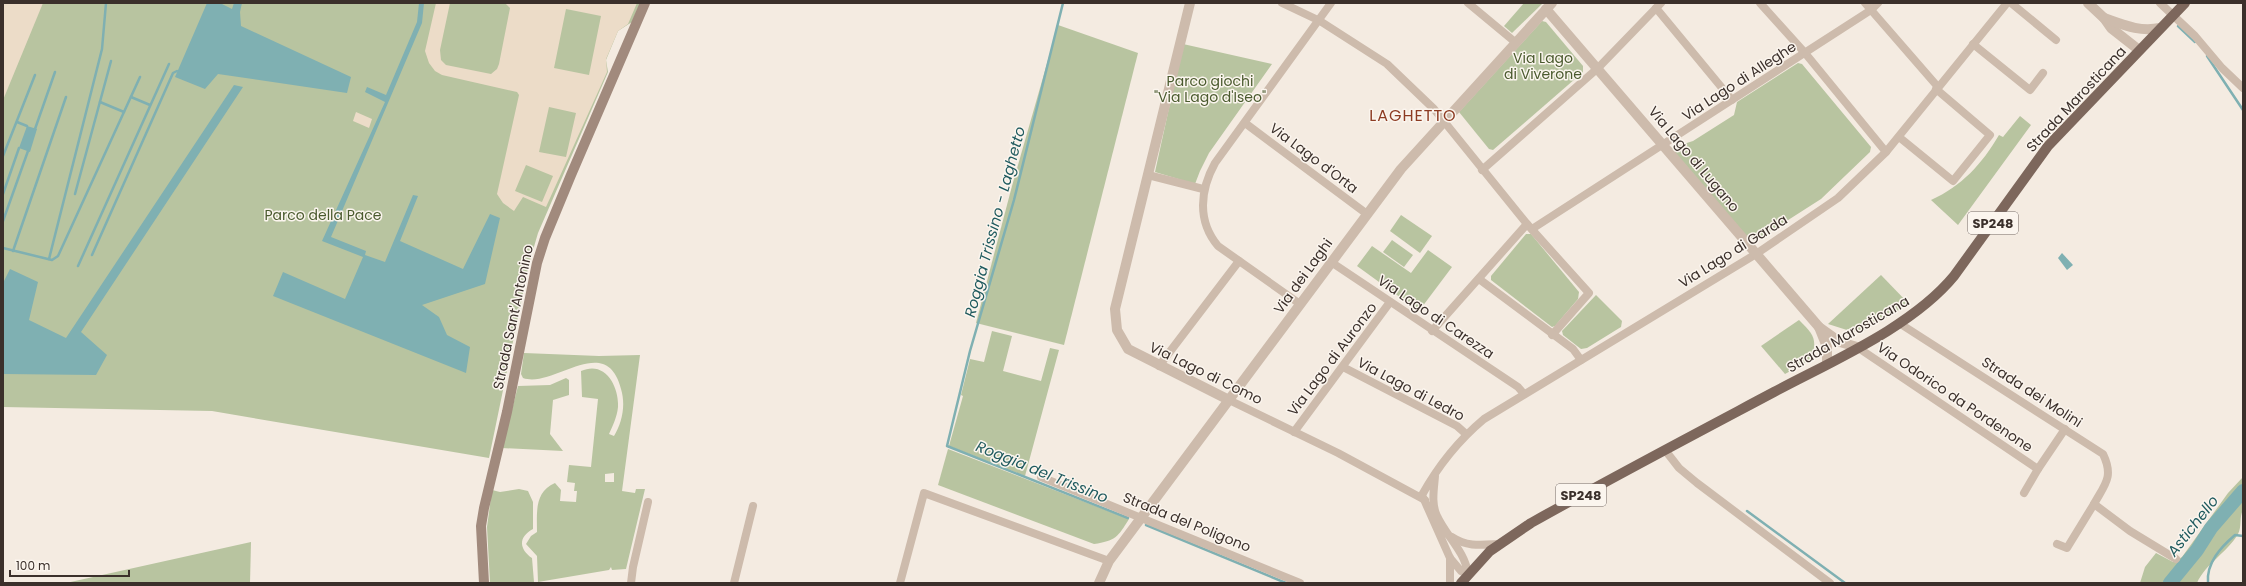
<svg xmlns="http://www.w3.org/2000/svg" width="2246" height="586" font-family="Poppins,sans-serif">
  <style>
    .green { fill: #b8c4a0; fill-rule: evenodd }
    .plaza { fill: #ecdcc8; fill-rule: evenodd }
    .water { fill: #7fb0b2 }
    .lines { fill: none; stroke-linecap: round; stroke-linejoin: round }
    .stream { stroke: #7fb0b2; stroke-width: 2.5 }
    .river { stroke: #7fb0b2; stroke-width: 14 }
    .minor { stroke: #cdbbac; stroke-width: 8 }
    .tertiary { stroke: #cdbbac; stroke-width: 10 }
    .secondary { stroke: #a18a7d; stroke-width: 10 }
    .primary { stroke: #7d675c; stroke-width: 10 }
    .labels { text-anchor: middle; stroke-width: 3; stroke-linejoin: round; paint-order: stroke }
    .shield { fill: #fbf5ee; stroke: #756b66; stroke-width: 1 }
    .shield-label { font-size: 13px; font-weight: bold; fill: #3b302b }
    .park-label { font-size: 14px; fill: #4a5a2e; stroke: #fbf5ee }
    .street-label { font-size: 14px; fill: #3b302b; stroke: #fbf5ee }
    .water-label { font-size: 15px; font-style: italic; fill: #1f5a5e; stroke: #fbf5ee }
    .quarter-label { font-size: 16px; letter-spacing: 1px; fill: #8c3b22; stroke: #fbf5ee }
  </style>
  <rect width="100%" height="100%" fill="#f4ebe1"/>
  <g class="green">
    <polygon points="3,3 640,3 632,22 618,31 606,60 608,72 538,233 529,264 489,458 212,411 3,407"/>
    <polygon points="1524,3 1543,3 1512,33 1504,26"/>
    <polygon points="1542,21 1546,22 1583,66 1583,72 1493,150 1489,149 1459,112"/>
    <polygon points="1058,25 1138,53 1064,345 976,323 1012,186"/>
    <polygon points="1183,44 1272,64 1209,153 1200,171 1195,184 1155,172"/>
    <polygon points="1798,63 1802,64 1871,147 1870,152 1821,199 1752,243 1671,148 1693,141 1734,115 1737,102"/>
    <path d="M2020,116L2031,125L1958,225L1931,200C1962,186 1982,164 1999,135L2003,137Z"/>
    <polygon points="1401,215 1432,236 1420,253 1390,231"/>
    <polygon points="1526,234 1531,234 1579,292 1578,299 1555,326 1552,327 1491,280 1491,276"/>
    <polygon points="1392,240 1413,255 1404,267 1383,252"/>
    <polygon points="1372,246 1411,273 1428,250 1452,267 1419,311 1357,266"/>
    <polygon points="1881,275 1909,304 1862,332 1850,331 1828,324"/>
    <polygon points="1596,295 1622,321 1621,327 1587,348 1581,349 1563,335 1562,331"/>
    <path d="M1799,320C1814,335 1817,338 1812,359L1785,374L1761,346Z"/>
    <polygon points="992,331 1012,336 1003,371 1041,381 1050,348 1059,350 1025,476 949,446 963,396 961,395 970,359 984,362"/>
    <path d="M524,353L599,356L640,355L622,491L635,493L636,489H645L626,569L612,570L611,567L609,570L538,582L537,556L526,544L531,536L537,532C537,513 534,492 555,483L561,490L560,501L576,502L577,491H574L575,483L567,482L569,465L591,467L598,399L582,397L581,371C605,360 619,386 618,407C617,417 613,425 609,434L614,436C622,423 626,405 621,389C606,331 554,389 523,378L521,374ZM614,473V482H605V474Z"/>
    <polygon points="566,378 569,380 569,395 553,400 550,434 563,451 502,448 518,386 550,385"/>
    <path d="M948,449L1129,519C1118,537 1115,541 1094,544L938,485Z"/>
    <path d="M2243,477V510C2239,517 2242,527 2238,534C2227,553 2206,563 2197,583H2140L2145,567L2156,553L2173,562L2182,557L2228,493Z"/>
    <path d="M519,489L528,491L533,502V529C518,537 519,549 532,558L534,582L490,583L487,527L492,490L500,492Z"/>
    <polygon points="251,542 250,583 66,583"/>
  </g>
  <g class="plaza">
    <polygon points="3,3 43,3 3,100"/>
    <path d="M436,3H450L440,50L441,60L446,65L491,74L497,69L499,64L510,8L505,3H637L628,24L618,31L606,59L607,72L546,207L523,197L514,211L503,203L497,194L519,95L517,92L442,75L435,71L429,63L425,51ZM566,9L601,16L589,75L554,68ZM549,107L576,113L566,157L539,152ZM526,165L553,176L542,202L515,191Z"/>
    <polygon points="356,112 372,119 369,128 353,121"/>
  </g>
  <g class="water">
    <polygon points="207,3 220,3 232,9 234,3 242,3 240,12 241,26 351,77 347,93 218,74 205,89 175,77"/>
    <polygon points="419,3 424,3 422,23 331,237 366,251 365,255 385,262 413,195 418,196 400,241 463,269 490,214 500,218 485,284 422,305 439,317 447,335 470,347 466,373 273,296 283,272 345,299 363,257 322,241 385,102 365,92 367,87 386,95 417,22"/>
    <polygon points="234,85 243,87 81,332 107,355 96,375 3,374 3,283 10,269 38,282 29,320 66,338"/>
    <polygon points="27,126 37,129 30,152 19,148"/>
    <polygon points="2062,253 2073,265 2067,270 2058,258"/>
  </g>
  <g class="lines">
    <g class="stream">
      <polyline points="1063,3 1014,200 970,351 947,446 1128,518"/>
      <polyline points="2178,26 2195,42"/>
      <polyline points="2207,56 2243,110"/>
      <polyline points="131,97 150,105"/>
      <polyline points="100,102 124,112"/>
      <polyline points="17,122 27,126"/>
      <polyline points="35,129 55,72"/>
      <polyline points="3,156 35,75"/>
      <polyline points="3,194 19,148"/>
      <polyline points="75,194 111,61"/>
      <polyline points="3,221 28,151"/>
      <polyline points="3,248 52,260 58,256 140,77"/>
      <polyline points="13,251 66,97"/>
      <polyline points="92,255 173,73 177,71"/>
      <polyline points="49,259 102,49 106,3"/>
      <polyline points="78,266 169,64"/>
      <polyline points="1747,511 1845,583"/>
      <polyline points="1146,525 1286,583"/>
      <path d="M2208,583C2206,563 2221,547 2235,535L2243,536"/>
    </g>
    <polyline class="river" points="2170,583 2197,550 2211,528 2243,491"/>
    <g class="minor">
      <polyline points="1282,3 1320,21 1387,64 1434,109 1527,224 1589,293 1552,335"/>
      <polyline points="1468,3 1515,42"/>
      <polyline points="1760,3 1805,53 1886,152"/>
      <polyline points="1865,3 1938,87"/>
      <polyline points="2011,3 2056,40"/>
      <polyline points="2160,3 2195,36 2222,68 2243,88"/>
      <polyline points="1656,8 1732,100"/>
      <polyline points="1973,44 2030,90 2043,73"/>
      <polyline points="1245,123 1367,214"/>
      <polyline points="1899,137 1953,181 1990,135 1936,89"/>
      <polyline points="1482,170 1598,68 1661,3"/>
      <polyline points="1148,175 1203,189"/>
      <polyline points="1532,229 1871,10 1878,3"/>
      <polyline points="1331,262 1518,387 1524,394"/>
      <polyline points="1479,279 1573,349 1581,360"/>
      <path d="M1300,304L1218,246C1197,221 1200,190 1215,163L1331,3"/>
      <path d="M1899,323L2103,454C2114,477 2105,484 2094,504L2130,531L2176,559"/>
      <polyline points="1432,331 1527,224"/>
      <polyline points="1857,347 2038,469 2065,429"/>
      <polyline points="1159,366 1239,261"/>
      <polyline points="1343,367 1457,426 1466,434"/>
      <polyline points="1229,400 1338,453 1425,500"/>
      <polyline points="1294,432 1390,302"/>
      <polyline points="1665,450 1679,468 1697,483 1830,583"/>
      <path d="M1435,476C1434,489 1431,504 1437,516C1446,536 1465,551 1468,574L1461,571L1450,558L1422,495C1438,466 1459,440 1484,419L1756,254L1838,198L1886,152L2007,3"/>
      <polyline points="1041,477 1300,583"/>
      <polyline points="2024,493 2038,469"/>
      <path d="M1452,537C1467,547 1481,545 1499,544"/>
      <polyline points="2057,544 2067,548 2094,504"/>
      <polyline points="631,583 633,567 648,502"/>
      <polyline points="734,583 753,506"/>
      <polyline points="900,583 924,493 1109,561"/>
      <polyline points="1450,583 1450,558"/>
    </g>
    <g class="tertiary">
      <polyline points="1190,3 1115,309 1117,330 1128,349 1229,400"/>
      <polyline points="2088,3 2104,18 2111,28 2139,50"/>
      <polyline points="1546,9 1819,327 1840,342 1857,347"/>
      <path d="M2104,18C2124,25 2139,32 2160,28"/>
      <polyline points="1819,327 1827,347 1827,364"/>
      <polyline points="1099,583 1109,561 1401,169 1552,3"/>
    </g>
    <polyline class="secondary" points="484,583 481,526 484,508 507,412 537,263 545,238 571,175 645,3"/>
    <path class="primary" d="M1461,583L1490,551L1531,523C1611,478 1693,435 1774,392C1832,361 1912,327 1954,276L2048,146L2185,3"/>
  </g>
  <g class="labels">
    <g class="shield">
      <rect x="1968" y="212" width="50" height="22" rx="3"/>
      <rect x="1556" y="484" width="50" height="22" rx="3"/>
    </g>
    <g class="shield-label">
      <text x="1993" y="228">SP248</text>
      <text x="1581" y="500">SP248</text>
    </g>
    <g class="park-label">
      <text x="1543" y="63">Via Lago<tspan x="1543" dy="16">di Viverone</tspan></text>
      <text x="1210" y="86">Parco giochi<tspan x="1210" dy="16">"Via Lago d'Iseo"</tspan></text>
      <text x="323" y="220">Parco della Pace</text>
    </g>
    <g class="street-label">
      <text transform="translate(1739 81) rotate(-33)" y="5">Via Lago di Alleghe</text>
      <text transform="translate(2076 99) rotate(-47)" y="5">Strada Marosticana</text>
      <text transform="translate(1314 158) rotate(37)" y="5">Via Lago d'Orta</text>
      <text transform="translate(1694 159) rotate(50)" y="5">Via Lago di Lugano</text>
      <text transform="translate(1733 251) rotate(-32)" y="5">Via Lago di Garda</text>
      <text transform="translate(1303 276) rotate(-54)" y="5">Via dei Laghi</text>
      <text transform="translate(513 317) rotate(-78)" y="5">Strada Sant'Antonino</text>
      <text transform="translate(1436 317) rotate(34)" y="5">Via Lago di Carezza</text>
      <text transform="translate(1848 334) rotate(-30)" y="5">Strada Marosticana</text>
      <text transform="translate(1332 359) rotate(-53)" y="5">Via Lago di Auronzo</text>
      <text transform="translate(1206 373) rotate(26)" y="5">Via Lago di Como</text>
      <text transform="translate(1411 389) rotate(28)" y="5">Via Lago di Ledro</text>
      <text transform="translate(2032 392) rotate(33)" y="5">Strada dei Molini</text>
      <text transform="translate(1955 397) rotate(34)" y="5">Via Odorico da Pordenone</text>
      <text transform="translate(1187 522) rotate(22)" y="5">Strada del Poligono</text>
    </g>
    <g class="water-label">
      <text transform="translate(995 222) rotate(-75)" y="5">Roggia Trissino - Laghetto</text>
      <text transform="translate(1042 472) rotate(22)" y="5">Roggia del Trissino</text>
      <text transform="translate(2193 526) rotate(-52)" y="5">Astichello</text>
    </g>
    <g class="quarter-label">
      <text x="1413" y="121">LAGHETTO</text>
    </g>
  </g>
  <rect width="2246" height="586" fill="none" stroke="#3b302b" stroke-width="8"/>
  <path d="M10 570v6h119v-6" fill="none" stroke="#3b302b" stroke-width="2"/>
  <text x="16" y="570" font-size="12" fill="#3b302b" stroke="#fbf5ee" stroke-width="3" paint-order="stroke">100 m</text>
</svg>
